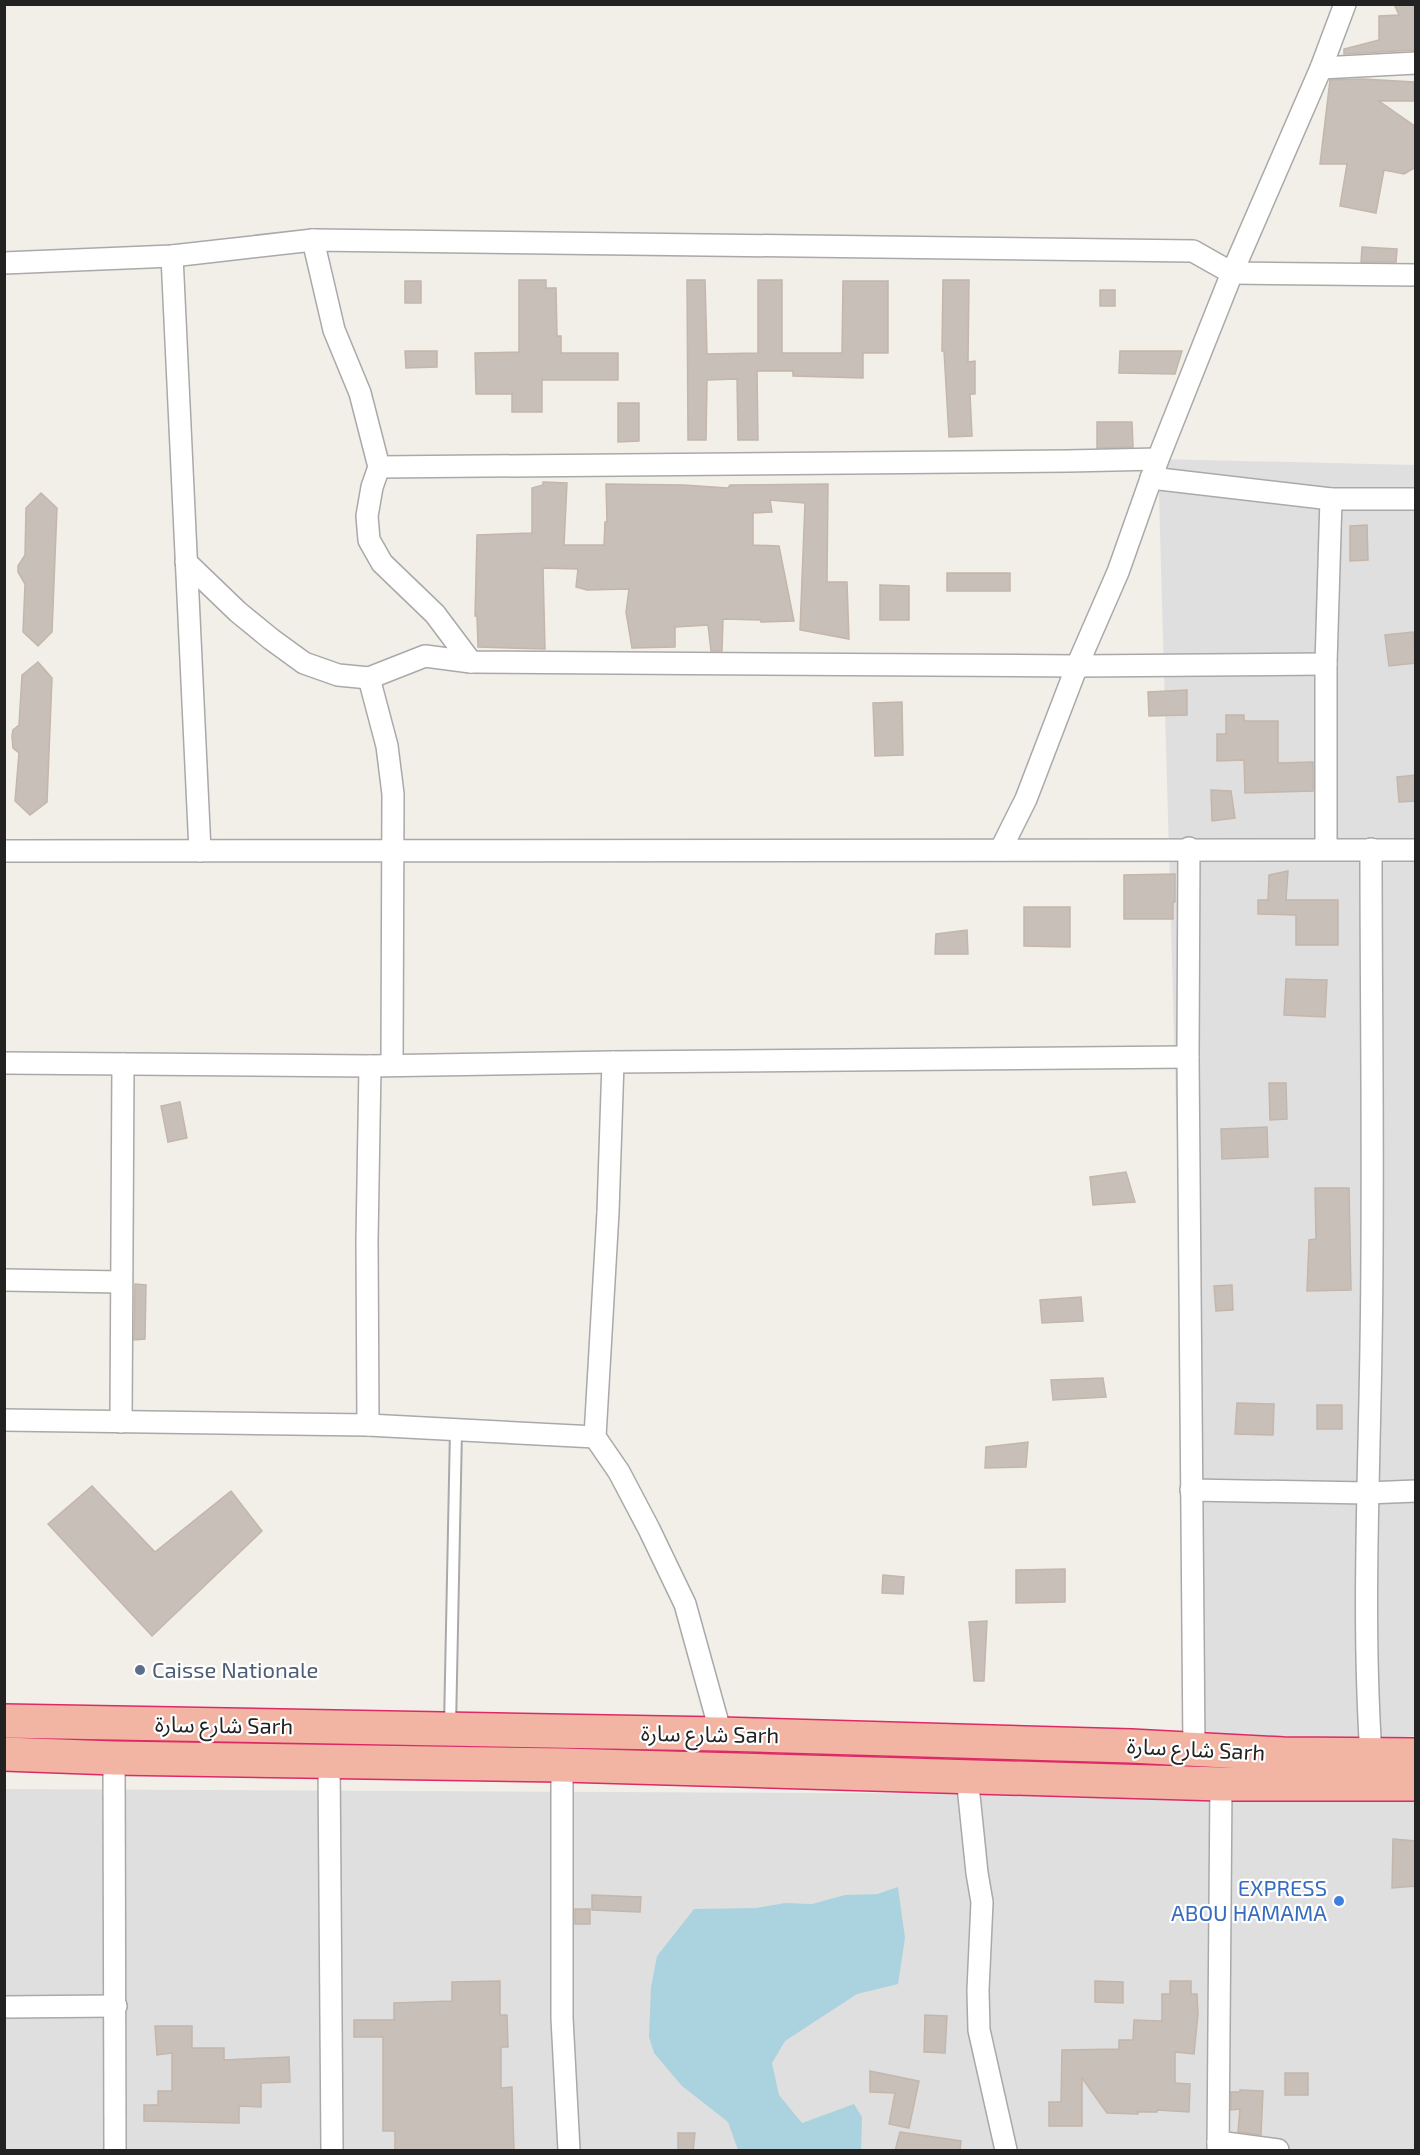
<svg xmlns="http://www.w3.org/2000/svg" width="1420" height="2155" font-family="'Exo 2','Noto Sans Arabic',sans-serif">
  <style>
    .residential { fill: #e0dfdf }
    .water { fill: #aad3df }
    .building { fill: #c7bfb8; stroke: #c4b6ab; stroke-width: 1.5 }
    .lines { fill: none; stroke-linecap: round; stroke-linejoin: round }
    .service-casing { stroke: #a9a9a9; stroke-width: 14 }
    .minor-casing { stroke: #a9a9a9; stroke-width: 24 }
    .trunk-casing { stroke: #dc2a67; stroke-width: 36 }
    .service { stroke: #fff; stroke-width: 10 }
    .minor { stroke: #fff; stroke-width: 21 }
    .trunk { stroke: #f2b4a3; stroke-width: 33 }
    .service-dot { fill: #5c6f8a; stroke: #fff; stroke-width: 2 }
    .shop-dot { fill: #3f7fe0; stroke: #fff; stroke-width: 2 }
    .labels { text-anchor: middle; stroke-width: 4.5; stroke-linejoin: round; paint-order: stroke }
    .service-label { font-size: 22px; fill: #4e5e75; stroke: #fff; text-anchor: start }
    .street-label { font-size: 22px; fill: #222; stroke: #fff }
    .shop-label { font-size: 22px; fill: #366cbe; stroke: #fff; text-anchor: end }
  </style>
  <rect width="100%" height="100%" fill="#f2efe9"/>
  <g class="residential">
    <polygon points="1158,459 1415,465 1415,1736 1194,1749"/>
    <polygon points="4,1789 1415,1796 1415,2150 5,2150"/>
  </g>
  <polygon class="water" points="898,1887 905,1938 898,1984 857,1994 785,2041 772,2063 779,2095 802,2123 854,2104 862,2117 861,2150 738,2150 728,2122 682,2086 654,2053 649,2037 651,1987 657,1956 694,1909 756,1908 785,1903 812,1904 845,1895 877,1894"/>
  <g class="building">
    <polygon points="1394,4 1416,4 1416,50 1344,54 1344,49 1379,40 1379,16 1399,15"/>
    <polygon points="1363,79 1414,82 1414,101 1379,101 1416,127 1416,167 1404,174 1384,170 1376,213 1340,206 1347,164 1320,164 1330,80"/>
    <polygon points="1362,247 1397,249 1396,262 1361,262"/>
    <polygon points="519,280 546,280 546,288 556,288 557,336 561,336 561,353 618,353 618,380 542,380 542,412 512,412 512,394 476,394 475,353 519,352"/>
    <polygon points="687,280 705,280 707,354 758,353 758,280 782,280 782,353 842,353 843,281 888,281 888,353 863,353 863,378 793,376 793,371 757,371 758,440 738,440 737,379 707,380 706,440 688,440"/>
    <polygon points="943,280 969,280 968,362 975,361 975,394 970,394 972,436 949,437 944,351 942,351"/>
    <rect x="405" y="281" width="16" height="22"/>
    <rect x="1100" y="290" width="15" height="16"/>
    <polygon points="405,351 437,351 437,367 406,368"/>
    <polygon points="1120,351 1182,351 1175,374 1119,373"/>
    <polygon points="618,403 639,403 639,441 618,442"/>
    <polygon points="1097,422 1132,422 1133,447 1097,448"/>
    <polygon points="543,482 567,483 564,545 604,545 605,522 607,522 606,484 684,485 728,488 730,485 828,484 827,582 847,582 849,639 800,630 805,503 770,500 772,512 753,513 753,545 779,546 794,621 761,622 761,620 723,619 722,651 711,651 708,625 675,627 675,647 632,648 626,612 629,589 587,590 576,587 578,569 543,568 545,649 478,647 477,616 475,616 477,535 532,533 532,488 543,485"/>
    <polygon points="41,493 57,508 52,632 38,646 23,632 25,584 18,572 18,566 25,555 26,508"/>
    <polygon points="1367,525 1368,560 1350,561 1350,526"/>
    <rect x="947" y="573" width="63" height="18"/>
    <polygon points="880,585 909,586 909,620 880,620"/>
    <polygon points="1413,632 1416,663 1389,666 1385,635"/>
    <polygon points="38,662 52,678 47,802 30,815 15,801 19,753 13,748 12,736 13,730 19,725 22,675"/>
    <polygon points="1187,690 1187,715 1149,716 1148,692"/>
    <polygon points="902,702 903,755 875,756 873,703"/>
    <polygon points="1226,715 1244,715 1244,721 1278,721 1278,763 1313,762 1313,791 1245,793 1244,760 1217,761 1217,734 1226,734"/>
    <polygon points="1416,775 1416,801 1399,802 1397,777"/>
    <polygon points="1211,790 1231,791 1235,818 1212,821"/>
    <polygon points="1288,871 1286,900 1338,900 1338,945 1296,945 1296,915 1258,914 1258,900 1268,900 1269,875"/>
    <polygon points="1175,874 1175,902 1173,902 1173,919 1124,919 1124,875"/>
    <polygon points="1024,907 1070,907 1070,947 1024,946"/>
    <polygon points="967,930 968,954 935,954 936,934"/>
    <polygon points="1286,979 1327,980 1325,1017 1284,1015"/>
    <polygon points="1269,1083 1286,1083 1287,1119 1270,1120"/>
    <polygon points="180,1102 187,1138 168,1142 161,1106"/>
    <polygon points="1267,1127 1268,1157 1222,1159 1221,1129"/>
    <polygon points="1126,1172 1135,1202 1093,1205 1090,1177"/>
    <polygon points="1315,1188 1349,1188 1351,1290 1307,1291 1309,1240 1316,1239"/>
    <polygon points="135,1284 146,1285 145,1339 134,1340"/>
    <polygon points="1232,1285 1233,1310 1216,1311 1214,1286"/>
    <polygon points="1081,1297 1083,1321 1042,1323 1040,1300"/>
    <polygon points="1103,1378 1106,1397 1053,1400 1051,1380"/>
    <polygon points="1237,1403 1274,1404 1273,1435 1235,1434"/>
    <rect x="1317" y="1405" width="25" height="24"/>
    <polygon points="1028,1442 1026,1467 985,1468 986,1447"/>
    <polygon points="92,1486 155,1552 231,1491 262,1531 152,1636 48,1524"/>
    <polygon points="1065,1569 1065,1602 1016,1603 1016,1570"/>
    <polygon points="883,1575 904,1577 903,1594 882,1593"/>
    <polygon points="987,1621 984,1681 974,1681 969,1622"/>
    <polygon points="1393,1839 1416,1841 1416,1886 1392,1888"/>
    <polygon points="592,1895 641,1897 640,1912 592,1910"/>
    <rect x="575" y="1909" width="15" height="15"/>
    <polygon points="500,1981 500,2015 507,2015 508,2047 501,2047 501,2088 512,2087 514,2151 395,2151 395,2131 383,2131 383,2037 354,2037 354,2020 394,2020 394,2003 452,2001 452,1982"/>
    <polygon points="1095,1981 1123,1982 1123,2003 1095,2002"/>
    <polygon points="1170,1981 1191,1981 1191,1994 1197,1994 1198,2014 1194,2054 1175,2052 1175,2083 1190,2084 1189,2112 1157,2110 1157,2112 1138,2112 1138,2114 1107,2113 1082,2078 1082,2126 1049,2126 1049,2102 1061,2102 1062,2050 1119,2049 1119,2040 1133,2040 1134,2020 1162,2021 1162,1994 1170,1994"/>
    <polygon points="925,2015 947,2016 945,2053 924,2052"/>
    <polygon points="155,2026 192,2026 192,2048 224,2048 224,2060 289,2057 290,2082 261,2083 261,2107 239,2106 239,2123 144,2121 144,2105 158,2105 158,2091 172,2091 172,2053 157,2055"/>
    <polygon points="870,2071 919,2081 909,2128 889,2124 895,2093 870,2092"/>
    <rect x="1285" y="2073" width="23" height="22"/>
    <polygon points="1240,2090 1263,2091 1261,2135 1238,2132 1240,2109 1231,2110 1231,2092 1240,2092"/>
    <polygon points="900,2132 961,2141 960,2151 895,2151"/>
    <polygon points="678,2133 695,2133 693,2151 678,2151"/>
  </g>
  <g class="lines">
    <defs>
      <polyline id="service" points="450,1727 456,1430"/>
      <g id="minor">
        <polyline points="1321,68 1416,63"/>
        <polyline points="313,240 334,330 360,393 379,467 372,487 367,516 369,540 382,563 435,614 471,662"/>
        <polyline points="172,256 200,851"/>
        <polyline points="4,263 172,256 313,240 1193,251 1232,273 1416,275"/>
        <polyline points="379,467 1068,461 1158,459"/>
        <polyline points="1151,478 1331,499 1416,499"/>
        <polyline points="186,562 238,612 271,639 304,663 338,675 369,678 425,656 471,662 1077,666 1326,664"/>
        <polyline points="369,678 387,746 393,794 392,1065"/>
        <polyline points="1189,848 1188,1057 1194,1749"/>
        <polyline points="1001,849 1026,799 1077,666 1118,572 1158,459 1232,273 1321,68 1345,4"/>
        <polyline points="1326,849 1326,664 1331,499"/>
        <path d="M1371,849C1371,1015 1374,1180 1371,1346C1369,1482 1362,1619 1371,1755"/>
        <polyline points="4,851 1416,850"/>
        <polyline points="613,1062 608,1212 595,1437 619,1472 649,1529 685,1604 721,1734"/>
        <polyline points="4,1063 370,1066 613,1062 1188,1057"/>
        <polyline points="4,1280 121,1282"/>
        <polyline points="4,1420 368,1425 595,1437"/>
        <polyline points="121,1422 123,1064"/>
        <polyline points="368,1425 367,1240 370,1066"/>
        <polyline points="1191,1490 1367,1493 1416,1491"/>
        <polyline points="114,1758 115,2150"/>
        <polyline points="329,1761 332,2150"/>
        <polyline points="562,1765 562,2018 569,2150"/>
        <polyline points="967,1776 977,1873 982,1902 978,1990 979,2030 1006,2150"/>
        <polyline points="4,2007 116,2006"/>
        <polyline points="1218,2142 1278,2150"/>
        <polyline points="1218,2150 1221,1784"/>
      </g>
      <g id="trunk">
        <polyline points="4,1721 721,1734 1131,1746 1283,1754 1416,1755"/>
        <polyline points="4,1754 114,1758 562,1765 1221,1784 1416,1784"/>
      </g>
    </defs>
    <use href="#service" class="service-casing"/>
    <use href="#minor" class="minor-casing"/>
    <use href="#trunk" class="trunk-casing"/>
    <use href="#service" class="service"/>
    <use href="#minor" class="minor"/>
    <use href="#trunk" class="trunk"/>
  </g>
  <circle class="service-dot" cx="140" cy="1670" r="6"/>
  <circle class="shop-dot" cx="1339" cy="1901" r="6"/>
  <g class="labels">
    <g class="service-label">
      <text x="152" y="1678">Caisse Nationale</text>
    </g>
    <g class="street-label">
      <text transform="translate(224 1725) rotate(1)" y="8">شارع سارة Sarh</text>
      <text transform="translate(710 1734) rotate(1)" y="8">شارع سارة Sarh</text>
      <text transform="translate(1196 1749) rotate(3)" y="8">شارع سارة Sarh</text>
    </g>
    <g class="shop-label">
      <text x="1327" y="1896">EXPRESS<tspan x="1327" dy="25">ABOU HAMAMA</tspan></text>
    </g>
  </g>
  <rect width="1420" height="2155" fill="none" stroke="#222222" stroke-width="12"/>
</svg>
